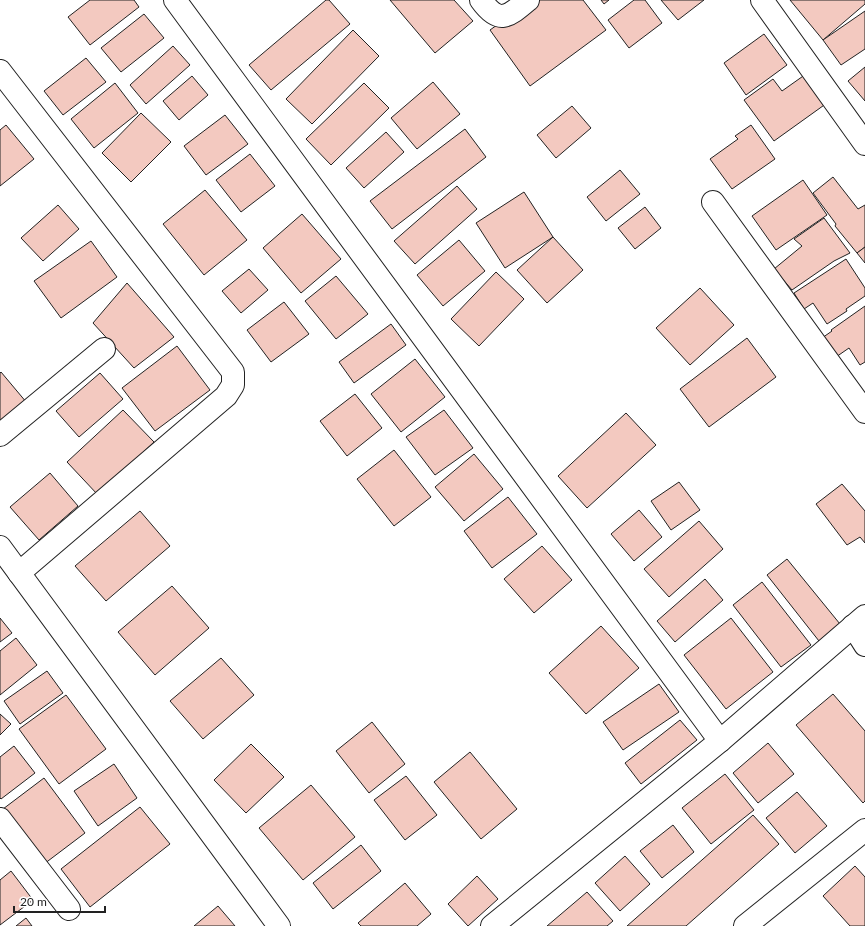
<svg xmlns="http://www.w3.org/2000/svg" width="865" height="926" font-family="Lato,sans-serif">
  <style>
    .building { fill: #f3c9c0; stroke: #222 }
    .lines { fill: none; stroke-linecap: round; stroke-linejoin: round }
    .minor-casing { stroke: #222; stroke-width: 24 }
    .minor { stroke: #fff; stroke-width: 22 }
  </style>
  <rect width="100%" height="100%" fill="#fff"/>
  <g class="building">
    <polygon points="90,0 134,0 139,7 90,45 68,17"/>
    <polygon points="326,0 329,0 350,24 271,90 249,65"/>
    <polygon points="390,0 454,0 473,21 435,53"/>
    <polygon points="532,0 583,0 606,30 530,86 490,30"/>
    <polygon points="601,0 609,0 604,4"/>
    <polygon points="634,0 645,0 662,23 629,48 608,20"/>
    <polygon points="661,0 704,0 678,20"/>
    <polygon points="790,0 865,0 865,4 823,40"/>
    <polygon points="865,11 865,49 841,65 823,40"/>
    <polygon points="144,14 164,38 121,72 101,48"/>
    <polygon points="353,30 379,56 312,124 286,99"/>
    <polygon points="764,34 787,65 746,95 724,63"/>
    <polygon points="173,46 190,65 146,104 130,85"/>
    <polygon points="86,58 106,82 63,115 44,91"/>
    <polygon points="865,67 865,101 848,81"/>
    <polygon points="806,74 827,103 774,141 744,100 773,79 782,91"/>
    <polygon points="192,76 208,95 179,120 163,101"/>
    <polygon points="433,82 460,114 417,149 391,118"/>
    <polygon points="115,83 138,113 94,148 71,119"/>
    <polygon points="364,83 389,108 331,165 306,139"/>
    <polygon points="572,106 591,128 556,158 537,135"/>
    <polygon points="141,113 171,142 131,182 102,153"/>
    <polygon points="225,115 248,144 206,175 184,146"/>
    <polygon points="6,125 34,159 0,186 0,130"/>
    <polygon points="751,125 775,159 732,189 710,159 738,139 735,136"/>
    <polygon points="465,129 486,157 392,229 370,201"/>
    <polygon points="386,132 404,152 364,188 346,168"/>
    <polygon points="250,154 275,186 241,212 216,180"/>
    <polygon points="620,170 640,194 606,221 587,197"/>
    <polygon points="833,177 858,209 865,205 865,247 857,253 835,226 836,224 813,193"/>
    <polygon points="803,180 827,215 776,250 752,216"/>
    <polygon points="457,186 477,209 415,264 394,241"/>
    <polygon points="205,190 247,240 204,275 163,224"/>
    <polygon points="524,192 553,237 505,268 476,223"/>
    <polygon points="58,205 79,229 43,261 21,238"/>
    <polygon points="645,207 661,228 635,249 618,228"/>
    <polygon points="302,214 341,259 301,293 263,248"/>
    <polygon points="824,218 850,253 834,261 792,290 774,269 802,246 794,239"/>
    <polygon points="553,237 583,270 547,303 517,270"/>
    <polygon points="459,240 485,271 443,306 417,275"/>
    <polygon points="91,241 117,277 61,318 34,281"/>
    <polygon points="865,247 865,263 857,253"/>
    <polygon points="846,259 865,288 865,296 846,309 847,311 827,324 813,303 804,309 794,293"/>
    <polygon points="249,269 268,290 241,313 222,291"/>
    <polygon points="496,272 524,299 479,346 451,319"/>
    <polygon points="336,276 368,314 336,339 305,301"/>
    <polygon points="127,283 174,337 134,368 93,323"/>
    <polygon points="700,288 734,325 690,365 656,328"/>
    <polygon points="284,302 309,334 271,362 247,330"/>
    <polygon points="865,306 865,362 860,365 849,348 836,357 822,338 832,331 831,330"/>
    <polygon points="391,324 406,345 354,383 339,362"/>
    <polygon points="747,338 776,377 709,427 680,389"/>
    <polygon points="177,346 210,390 155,431 122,388"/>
    <polygon points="415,359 445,397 401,432 371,394"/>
    <polygon points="1,372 27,403 0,425 0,373"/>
    <polygon points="100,373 123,399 79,437 56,411"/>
    <polygon points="355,394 382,428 347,456 320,421"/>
    <polygon points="123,410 154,442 98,495 67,462"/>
    <polygon points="444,410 473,448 435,475 406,437"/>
    <polygon points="626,413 656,445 587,508 558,476"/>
    <polygon points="394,450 431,497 394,526 357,479"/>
    <polygon points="474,454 503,489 464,521 435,487"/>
    <polygon points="50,473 78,506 39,540 10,507"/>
    <polygon points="679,482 700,510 671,530 651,501"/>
    <polygon points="842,484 865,511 865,543 860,537 847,545 816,504"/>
    <polygon points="508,497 537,534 492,568 464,531"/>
    <polygon points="639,510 662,537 634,561 611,534"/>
    <polygon points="140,511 170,546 106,601 75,566"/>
    <polygon points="699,521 723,549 669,597 644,569"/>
    <polygon points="542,546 572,580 534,613 504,579"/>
    <polygon points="787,559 840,624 819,641 767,575"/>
    <polygon points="705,579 723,600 675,642 657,621"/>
    <polygon points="762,582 811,645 781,667 733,605"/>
    <polygon points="172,586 209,628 155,675 118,632"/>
    <polygon points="0,618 12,633 0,642"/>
    <polygon points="731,618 773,672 726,709 684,655"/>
    <polygon points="601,626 639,668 586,714 549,673"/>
    <polygon points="16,638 37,665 0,695 0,651"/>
    <polygon points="221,658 254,695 203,739 170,701"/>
    <polygon points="47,671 63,693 20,724 4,701"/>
    <polygon points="659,684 679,712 623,750 603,722"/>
    <polygon points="833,694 865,731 865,801 863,803 796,725"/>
    <polygon points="66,695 106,749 59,784 19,729"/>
    <polygon points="0,714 11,724 0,735"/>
    <polygon points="680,720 697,740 641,784 625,763"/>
    <polygon points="372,722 405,764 369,793 336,751"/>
    <polygon points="768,743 794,774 758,803 733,773"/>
    <polygon points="251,744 284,777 246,813 214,780"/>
    <polygon points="14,746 35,773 1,799 0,798 0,757"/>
    <polygon points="470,752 517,809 481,839 434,782"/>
    <polygon points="114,764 137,798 98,826 74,791"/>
    <polygon points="725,774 754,810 711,844 682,808"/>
    <polygon points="406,776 437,815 405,840 374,800"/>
    <polygon points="44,778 85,833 44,864 3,809"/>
    <polygon points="311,785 355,837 303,880 259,828"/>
    <polygon points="797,792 827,826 795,853 766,818"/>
    <polygon points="140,807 170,844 90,907 61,869"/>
    <polygon points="753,815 779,844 686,926 627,926"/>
    <polygon points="673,825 694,852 662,878 640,851"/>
    <polygon points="361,845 381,871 333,909 313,883"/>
    <polygon points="625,856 650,884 620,911 595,883"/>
    <polygon points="855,866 865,877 865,926 850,926 823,896"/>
    <polygon points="11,871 33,900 0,925 0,880"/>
    <polygon points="477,876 498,899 468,926 448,904"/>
    <polygon points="405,883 431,914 417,926 361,926 358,923"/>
    <polygon points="587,892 613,921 607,926 547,926"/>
    <polygon points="218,906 235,926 194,926"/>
    <polygon points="26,918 32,926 16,926"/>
  </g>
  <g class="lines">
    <defs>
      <g id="minor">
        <polyline points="175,0 720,741"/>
        <path d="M481,0C499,25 508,17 528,0"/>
        <polyline points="762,0 865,144"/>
        <polyline points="0,71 233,372 233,385 226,396 19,573"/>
        <polyline points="713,202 865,412"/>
        <polyline points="0,435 104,349"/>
        <polyline points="0,547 279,926"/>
        <polyline points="853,626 865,645"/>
        <polyline points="0,819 69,909"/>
        <polyline points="492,926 720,741 865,616"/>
        <polyline points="745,926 865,830"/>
      </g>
    </defs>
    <use href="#minor" class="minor-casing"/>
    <use href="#minor" class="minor"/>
  </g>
  <path d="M14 906v6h91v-6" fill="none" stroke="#222222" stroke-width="2"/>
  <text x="20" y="906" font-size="12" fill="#222222" stroke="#ffffff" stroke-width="3" paint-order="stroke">20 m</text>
</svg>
